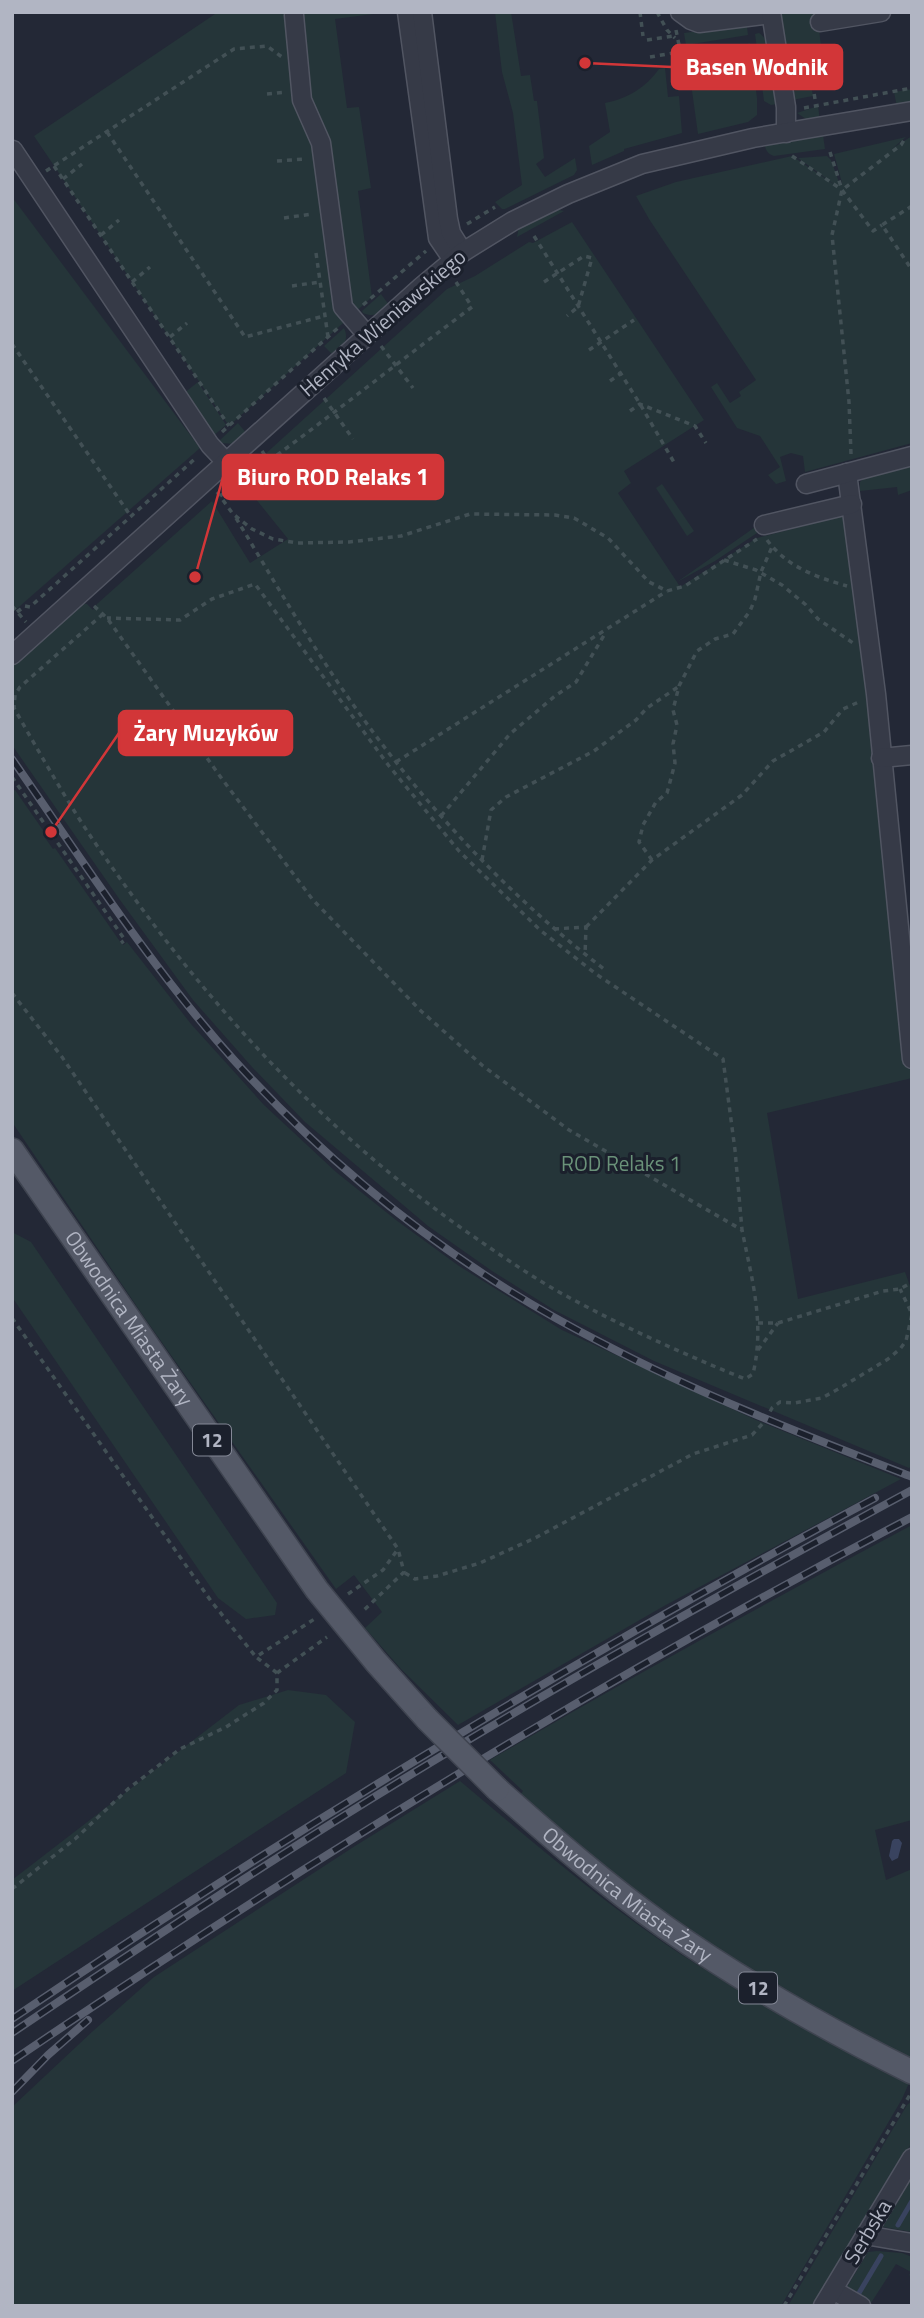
<svg xmlns="http://www.w3.org/2000/svg" width="924" height="2318" font-family="'Titillium Web',sans-serif">
  <style>
    .green { fill: #253539 }
    .water { fill: #39435f }
    .lines { fill: none; stroke-linecap: round; stroke-linejoin: round }
    .stream { stroke: #39435f; stroke-width: 5 }
    .minor-casing { stroke: #515562; stroke-width: 21 }
    .major-casing { stroke: #3f4450; stroke-width: 26 }
    .path { stroke: #425055; stroke-width: 3.5; stroke-dasharray: 5 5; stroke-linecap: butt }
    .minor { stroke: #363a47; stroke-width: 18 }
    .major { stroke: #545967; stroke-width: 23 }
    .rail-casing { stroke: #585e6e; stroke-width: 8 }
    .rail { stroke: #1b202c; stroke-width: 5; stroke-dasharray: 16; stroke-linecap: butt }
    .major-bridge-casing { stroke: #3f4450; stroke-width: 26; stroke-linecap: butt }
    .major-bridge { stroke: #545967; stroke-width: 23 }
    .labels { text-anchor: middle; stroke-width: 6; stroke-linejoin: round; paint-order: stroke }
    .shield { fill: #1b202c; stroke: #848896; stroke-width: 2 }
    .shield-label { font-size: 19px; font-weight: bold; fill: #b1b5c3 }
    .street-label { font-size: 21px; fill: #b1b5c3; stroke: #1b202c }
    .park-label { font-size: 21px; fill: #6a9279; stroke: #1b202c }
    .leader { fill: none; stroke: #d23638; stroke-width: 2.5 }
    .callout-dot { fill: #d23638; stroke: #1b202c; stroke-width: 2.5 }
    .callout { fill: #d23638; stroke: #d23638; stroke-width: 2.5 }
    .callout-label { font-size: 23px; text-anchor: middle; font-weight: bold; fill: #fff }
  </style>
  <rect width="100%" height="100%" fill="#232836"/>
  <g class="green">
    <polygon points="218,12 389,12 335,19 347,108 359,107 371,188 358,191 372,297 229,426 34,136"/>
    <polygon points="495,12 511,12 521,76 530,75 534,101 537,101 544,158 536,164 545,177 575,158 577,170 574,175 505,209 502,209 495,202 522,185 513,113 502,72"/>
    <polygon points="779,12 817,12 821,46 805,49 813,96 792,100"/>
    <polygon points="742,25 747,27 748,35 686,45 684,33"/>
    <path d="M759,33C774,41 775,87 778,104L771,105L764,101L755,34Z"/>
    <polygon points="751,53 757,98 757,115 748,122 698,134 688,62"/>
    <path d="M665,68L668,97L679,96L682,133L624,149V151L592,165L589,146L610,132L605,103C629,98 645,88 659,69Z"/>
    <polygon points="912,89 912,102 897,107 894,92"/>
    <polygon points="818,106 820,121 809,121 797,113"/>
    <path d="M823,135L825,149L774,156C768,154 765,150 765,144Z"/>
    <polygon points="912,136 912,443 805,472 803,456 791,453 780,457 786,481 776,484 768,475 780,467 760,436 737,428 711,387 717,383 730,403 741,396 739,392 756,380 649,219 636,196 676,182 792,156 838,187 798,158 827,156 831,160 840,185 842,183 834,154 906,137 893,148"/>
    <polygon points="12,197 200,448 12,613"/>
    <polygon points="555,209 564,211 517,237 519,226"/>
    <polygon points="572,222 704,420 624,471 631,483 618,493 677,582 758,525 757,533 715,561 677,582 680,587 757,538 853,513 912,1057 912,1078 767,1113 798,1299 905,1272 912,1292 912,1466 909,1468 654,1361 554,1310 492,1271 428,1226 305,1122 252,1067 193,1000 120,900 12,745 12,665 82,603 87,604 93,610 97,604 212,501 250,563 288,539 239,478 447,289 475,276 529,242 533,243"/>
    <path d="M381,294L389,305C382,313 374,318 363,313L362,311Z"/>
    <path d="M344,328C350,341 342,347 333,355L324,346Z"/>
    <polygon points="198,382 226,425 212,437 183,394"/>
    <polygon points="238,423 247,434 235,444 221,443 219,441"/>
    <polygon points="907,464 912,466 912,490 898,495 897,487 860,491 860,482 867,475"/>
    <polygon points="662,484 694,531 687,536 656,488"/>
    <polygon points="15,790 45,833 43,835 53,849 55,848 121,943 123,945 127,942 191,1024 264,1105 336,1172 396,1220 459,1266 562,1330 756,1420 901,1479 664,1606 458,1725 401,1669 365,1628 382,1612 354,1575 336,1589 144,1317 12,1122 12,791"/>
    <polygon points="12,1232 31,1242 277,1603 275,1615 246,1619 218,1598 12,1297"/>
    <path d="M912,1525V1820L875,1830L886,1880L912,1869V2061C843,2027 772,1988 708,1945C641,1899 581,1848 520,1795L523,1791L490,1760C629,1678 770,1601 912,1525Z"/>
    <polygon points="288,1690 326,1695 355,1722 346,1773 12,1991 12,1880 239,1705"/>
    <path d="M460,1781C532,1841 604,1904 682,1955C755,2002 832,2043 909,2083L902,2099L781,2306H12V2107L93,2031L154,1977L355,1846Z"/>
    <polygon points="912,2101 912,2142 816,2306 788,2306 907,2105"/>
    <polygon points="912,2178 912,2232 883,2227 884,2225"/>
    <polygon points="877,2251 902,2253 912,2257 912,2277 909,2275 911,2272 896,2264 871,2303 847,2287 868,2252"/>
  </g>
  <polygon class="water" points="894,1839 899,1839 902,1843 898,1858 892,1861 889,1856 892,1841"/>
  <g class="lines">
    <g class="stream">
      <polyline points="898,2225 912,2201"/>
      <polyline points="859,2293 881,2256"/>
    </g>
    <defs>
      <g id="minor">
        <polyline points="407,12 438,238 453,260"/>
        <polyline points="422,12 448,219 451,233 463,252"/>
        <polyline points="680,12 691,20 699,23 771,14"/>
        <polyline points="771,12 786,107 786,133"/>
        <polyline points="294,15 302,100 321,143 343,307 367,335"/>
        <polyline points="820,22 881,12"/>
        <polyline points="13,150 210,445 226,462"/>
        <polyline points="847,473 876,694 912,1059"/>
        <polyline points="806,484 912,456"/>
        <polyline points="764,525 852,504"/>
        <polyline points="12,655 421,287 463,252 513,221 568,194 642,164 753,138 912,111"/>
        <polyline points="881,758 912,755"/>
        <polyline points="865,2235 912,2243"/>
        <polyline points="833,2290 861,2306"/>
        <polyline points="823,2306 912,2158"/>
      </g>
      <g id="major">
        <path id="s1" d="M12,1150L317,1590L376,1662L427,1719"/>
        <path id="s2" d="M497,1789C551,1837 606,1885 665,1927C743,1982 826,2029 912,2072"/>
      </g>
    </defs>
    <use href="#minor" class="minor-casing"/>
    <use href="#major" class="major-casing"/>
    <g class="path">
      <polyline points="640,12 643,36"/>
      <polyline points="657,12 667,30 675,38"/>
      <polyline points="676,30 681,55 753,45"/>
      <polyline points="647,40 673,36"/>
      <polyline points="650,57 679,52"/>
      <polyline points="267,94 286,92"/>
      <polyline points="815,99 807,50 837,45"/>
      <polyline points="804,108 912,88"/>
      <polyline points="107,132 245,337 324,316"/>
      <polyline points="830,152 842,190 873,231 882,225"/>
      <polyline points="792,156 841,189"/>
      <polyline points="277,161 305,159"/>
      <polyline points="54,166 229,426"/>
      <polyline points="46,171 234,49 267,46 282,57"/>
      <polyline points="63,179 82,164"/>
      <polyline points="912,206 882,225 912,270"/>
      <polyline points="284,218 312,214"/>
      <polyline points="467,224 495,207"/>
      <polyline points="101,235 119,220"/>
      <polyline points="534,236 640,404 675,464"/>
      <polyline points="316,253 328,337"/>
      <polyline points="132,282 150,267"/>
      <polyline points="544,282 584,256 592,258 578,307 567,316"/>
      <polyline points="292,286 320,282"/>
      <polyline points="363,305 426,251"/>
      <polyline points="170,337 187,323"/>
      <polyline points="12,344 130,515"/>
      <polyline points="381,346 413,388"/>
      <polyline points="589,350 634,320"/>
      <polyline points="610,381 620,374"/>
      <polyline points="324,398 353,439"/>
      <polyline points="630,411 640,404 695,426 706,443"/>
      <polyline points="222,432 339,327"/>
      <polyline points="262,451 292,495"/>
      <polyline points="851,454 849,402 832,235 842,190 901,145 906,137"/>
      <polyline points="217,492 233,514 252,529 273,539 298,543 349,542 401,536 470,514 555,515 574,518 608,538 649,582 667,591 685,586 757,539"/>
      <path d="M220,496C306,436 388,370 472,307L456,282"/>
      <path d="M236,518C262,561 287,604 314,646C391,768 489,881 604,969"/>
      <path d="M767,540C787,567 816,577 847,586"/>
      <polyline points="724,560 756,570 782,585 806,605 818,619 853,643"/>
      <polyline points="12,606 26,622"/>
      <polyline points="94,606 107,618 222,779 313,900 421,1011 483,1066 569,1130 742,1230 735,1150 723,1059 596,974 540,930 459,851 389,766 255,584 212,599 180,620 107,618"/>
      <polyline points="17,612 25,606 30,607 197,457"/>
      <path d="M103,614L20,687L15,695L14,708C35,745 56,782 78,817C101,853 126,887 151,921C239,1038 338,1139 457,1225C490,1248 524,1272 559,1292C619,1325 681,1353 745,1379L753,1374C765,1323 752,1280 742,1230"/>
      <polyline points="396,762 667,591"/>
      <polyline points="12,777 125,940 121,943"/>
      <polyline points="441,816 510,734 555,696 576,682 606,632"/>
      <polyline points="482,860 491,810 506,797 594,751 636,720 647,708 678,687"/>
      <polyline points="652,860 639,842 643,825 656,802 667,793 670,782 675,763 673,744 677,725 673,710 679,686 697,651 715,639 733,634 750,611 755,599 761,572 772,547"/>
      <polyline points="586,927 652,860 742,795 773,761 824,732 843,709 861,701"/>
      <polyline points="554,929 586,927 585,955"/>
      <polyline points="12,993 62,1057 398,1549 404,1572 363,1611"/>
      <polyline points="12,1318 211,1601 256,1657"/>
      <polyline points="758,1323 778,1323 883,1291 900,1289 912,1282"/>
      <polyline points="758,1350 778,1323"/>
      <polyline points="405,1573 415,1579 437,1576 480,1563 535,1538 693,1454 752,1435 765,1421 772,1408 780,1402 794,1403 822,1398 840,1388 888,1359 900,1349 906,1341 912,1314 900,1289"/>
      <polyline points="348,1594 383,1570 398,1549"/>
      <polyline points="277,1673 256,1657 316,1618"/>
      <polyline points="12,1889 75,1839 128,1789 180,1749 226,1727 264,1703 277,1690 277,1673 327,1637"/>
      <polyline points="784,2306 911,2093"/>
    </g>
    <use href="#minor" class="minor"/>
    <use href="#major" class="major"/>
    <defs>
      <g id="rail">
        <path d="M12,759C83,861 150,966 233,1059C338,1175 463,1272 602,1343C701,1395 807,1436 912,1477"/>
        <path d="M12,2019C291,1831 578,1657 875,1498"/>
        <path d="M12,2033C141,1946 270,1860 402,1780C569,1678 740,1583 912,1490"/>
        <path d="M12,2061C302,1864 601,1680 912,1517"/>
        <polyline points="12,2092 48,2055 88,2020"/>
      </g>
    </defs>
    <use href="#rail" class="rail-casing"/>
    <use href="#rail" class="rail"/>
    <defs>
      <polyline id="major-bridge" points="427,1719 497,1789"/>
    </defs>
    <use href="#major-bridge" class="major-bridge-casing"/>
    <use href="#major-bridge" class="major-bridge"/>
  </g>
  <g class="labels">
    <g class="shield">
      <rect x="193" y="1424.5" width="38" height="31" rx="5"/>
      <rect x="739" y="1972.5" width="38" height="31" rx="5"/>
    </g>
    <g class="shield-label">
      <text x="212" y="1447">12</text>
      <text x="758" y="1995">12</text>
    </g>
    <g class="street-label">
      <text transform="translate(383 323) rotate(-41)" y="7">Henryka Wieniawskiego</text>
      <text dy="7" stroke="none"><textPath href="#s1" startOffset="205">Obwodnica Miasta Żary</textPath></text>
      <text dy="7" stroke="none"><textPath href="#s2" startOffset="168">Obwodnica Miasta Żary</textPath></text>
      <text transform="translate(868 2232) rotate(-59)" y="7">Serbska</text>
    </g>
    <g class="park-label">
      <text x="621" y="1171">ROD Relaks 1</text>
    </g>
  </g>
  <path class="leader" d="M585 63L672 67M195 577L223 477M51 832L119 733"/>
  <g class="callout-dot">
    <circle cx="585" cy="63" r="7"/>
    <circle cx="195" cy="577" r="7"/>
    <circle cx="51" cy="832" r="7"/>
  </g>
  <g class="callout">
    <rect x="672" y="45" width="170" height="44" rx="7"/>
    <rect x="223" y="455" width="220" height="44" rx="7"/>
    <rect x="119" y="711" width="173" height="44" rx="7"/>
  </g>
  <g class="callout-label">
    <text x="757" y="75">Basen Wodnik</text>
    <text x="333" y="485">Biuro ROD Relaks 1</text>
    <text x="206" y="741">Żary Muzyków</text>
  </g>
  <rect width="924" height="2318" fill="none" stroke="#b1b5c3" stroke-width="28"/>
</svg>
